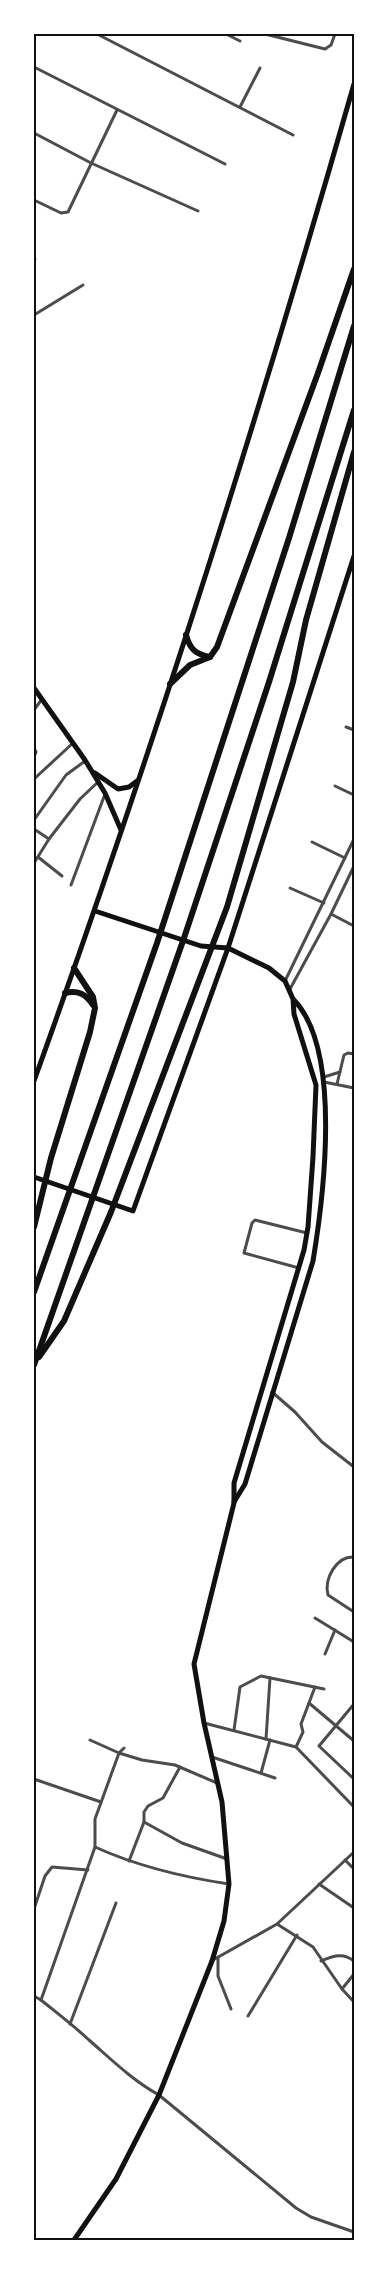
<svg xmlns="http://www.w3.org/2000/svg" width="388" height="2274" font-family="Mulish,sans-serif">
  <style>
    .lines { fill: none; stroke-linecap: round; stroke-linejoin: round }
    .minor { stroke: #4c4c4c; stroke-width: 3 }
    .secondary { stroke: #111; stroke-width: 5 }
    .motorway { stroke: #111; stroke-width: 6 }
    .neatline { fill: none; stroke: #111; stroke-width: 2 }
  </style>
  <rect width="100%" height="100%" fill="#fff"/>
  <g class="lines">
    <g class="minor">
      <polyline points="97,34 293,135"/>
      <polyline points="226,34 240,41"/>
      <polyline points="265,34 325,49 331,45 335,34"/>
      <polyline points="34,67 225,164"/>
      <polyline points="240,107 260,68"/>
      <polyline points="34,133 91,163 198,211"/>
      <polyline points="34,200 61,213 68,212 117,110"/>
      <polyline points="34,259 35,259"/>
      <polyline points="34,315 83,285"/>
      <polyline points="34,710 42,699"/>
      <polyline points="346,727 354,730"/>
      <polyline points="34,748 36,752 34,757"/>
      <polyline points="34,779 73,743"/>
      <polyline points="335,786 354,795"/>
      <polyline points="34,820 66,775 85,761"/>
      <polyline points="34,829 49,839 80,799 98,782"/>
      <polyline points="312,842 345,858"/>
      <polyline points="38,857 62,876"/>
      <polyline points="34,863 49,839"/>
      <polyline points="71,885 105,794"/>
      <polyline points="290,888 324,903"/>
      <polyline points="331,914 354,926"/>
      <polyline points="285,981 354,839"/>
      <polyline points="290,989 331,914 354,866"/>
      <polyline points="324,1077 340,1072"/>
      <polyline points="324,1082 354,1088"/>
      <polyline points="337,1084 344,1055 348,1053 354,1054"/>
      <polyline points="299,1268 244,1253 252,1223 255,1220 307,1233"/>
      <polyline points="272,1392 295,1412 322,1442 354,1467"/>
      <path d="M354,1557C336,1556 324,1579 328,1595L354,1612"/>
      <polyline points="315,1618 354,1642"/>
      <polyline points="325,1654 335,1630"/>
      <polyline points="309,1703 354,1741"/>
      <polyline points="354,1704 319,1746 354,1779"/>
      <polyline points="204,1723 296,1747 354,1807"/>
      <polyline points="234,1730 240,1687 261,1676 324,1689"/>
      <polyline points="266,1739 270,1678"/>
      <polyline points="90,1740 119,1753 142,1760 175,1765 217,1783"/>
      <polyline points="296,1747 303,1732 301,1724 315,1687"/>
      <polyline points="212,1757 275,1778"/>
      <polyline points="261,1773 270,1740"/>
      <polyline points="34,1779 101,1802"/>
      <polyline points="144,1822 182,1843 227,1859"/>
      <path d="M95,1847C139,1867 182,1877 229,1884"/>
      <polyline points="345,1860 354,1869"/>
      <polyline points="129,1861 144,1822 144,1812 148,1806 163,1798 180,1767"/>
      <polyline points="319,1884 354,1908"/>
      <polyline points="34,1909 45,1876 52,1867 88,1870"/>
      <polyline points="277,1924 313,1947 342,1989 354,2002"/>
      <polyline points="218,1957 218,1976 231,2009"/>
      <polyline points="213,1960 277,1924 354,1852"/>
      <path d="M321,1961C333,1956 343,1952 354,1961"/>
      <polyline points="342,1989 354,1974"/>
      <path d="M34,1996L41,2000C57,2013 74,2026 89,2040C112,2060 132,2080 159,2095L296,2208L311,2217L354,2232"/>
      <polyline points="41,2000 95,1847 95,1819 119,1753 124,1748"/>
      <polyline points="248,2016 297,1935"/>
      <polyline points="70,2024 116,1903"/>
    </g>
    <g class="secondary">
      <polyline points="34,688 85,760 105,793 121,830"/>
      <polyline points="95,773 118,789 129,787 137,781"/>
      <path d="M34,1081C152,753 258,420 354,84"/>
      <polyline points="34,1177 133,1211 228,948 354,556"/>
      <path d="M234,1502L245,1484L313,1261C324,1195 342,1050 294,1000"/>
      <polyline points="74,2240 116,2179 159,2095 212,1961 224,1921 229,1884 222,1802 204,1723 194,1664 234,1503 234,1483 304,1250 308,1227 313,1157 316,1085 294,1014 293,999 285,981 269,968 228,948 201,946 95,911"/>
    </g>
    <g class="motorway">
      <path d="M186,635C190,649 195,654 210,657"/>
      <polyline points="170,684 190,665 210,657 217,647 318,373 354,269"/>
      <path d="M65,993C78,990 86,994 93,1005"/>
      <polyline points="34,1227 51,1158 90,1032 95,1008 93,997 74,968"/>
      <polyline points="34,1292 157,943 289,538 354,326"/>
      <polyline points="39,1357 64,1321 111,1212 227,907 293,682 306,620 354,452"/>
      <polyline points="34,1365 184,938 269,682 354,410"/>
    </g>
  </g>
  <rect width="388" height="2274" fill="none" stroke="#ffffff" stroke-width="70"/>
  <rect x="35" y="35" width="318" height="2204" class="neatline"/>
</svg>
